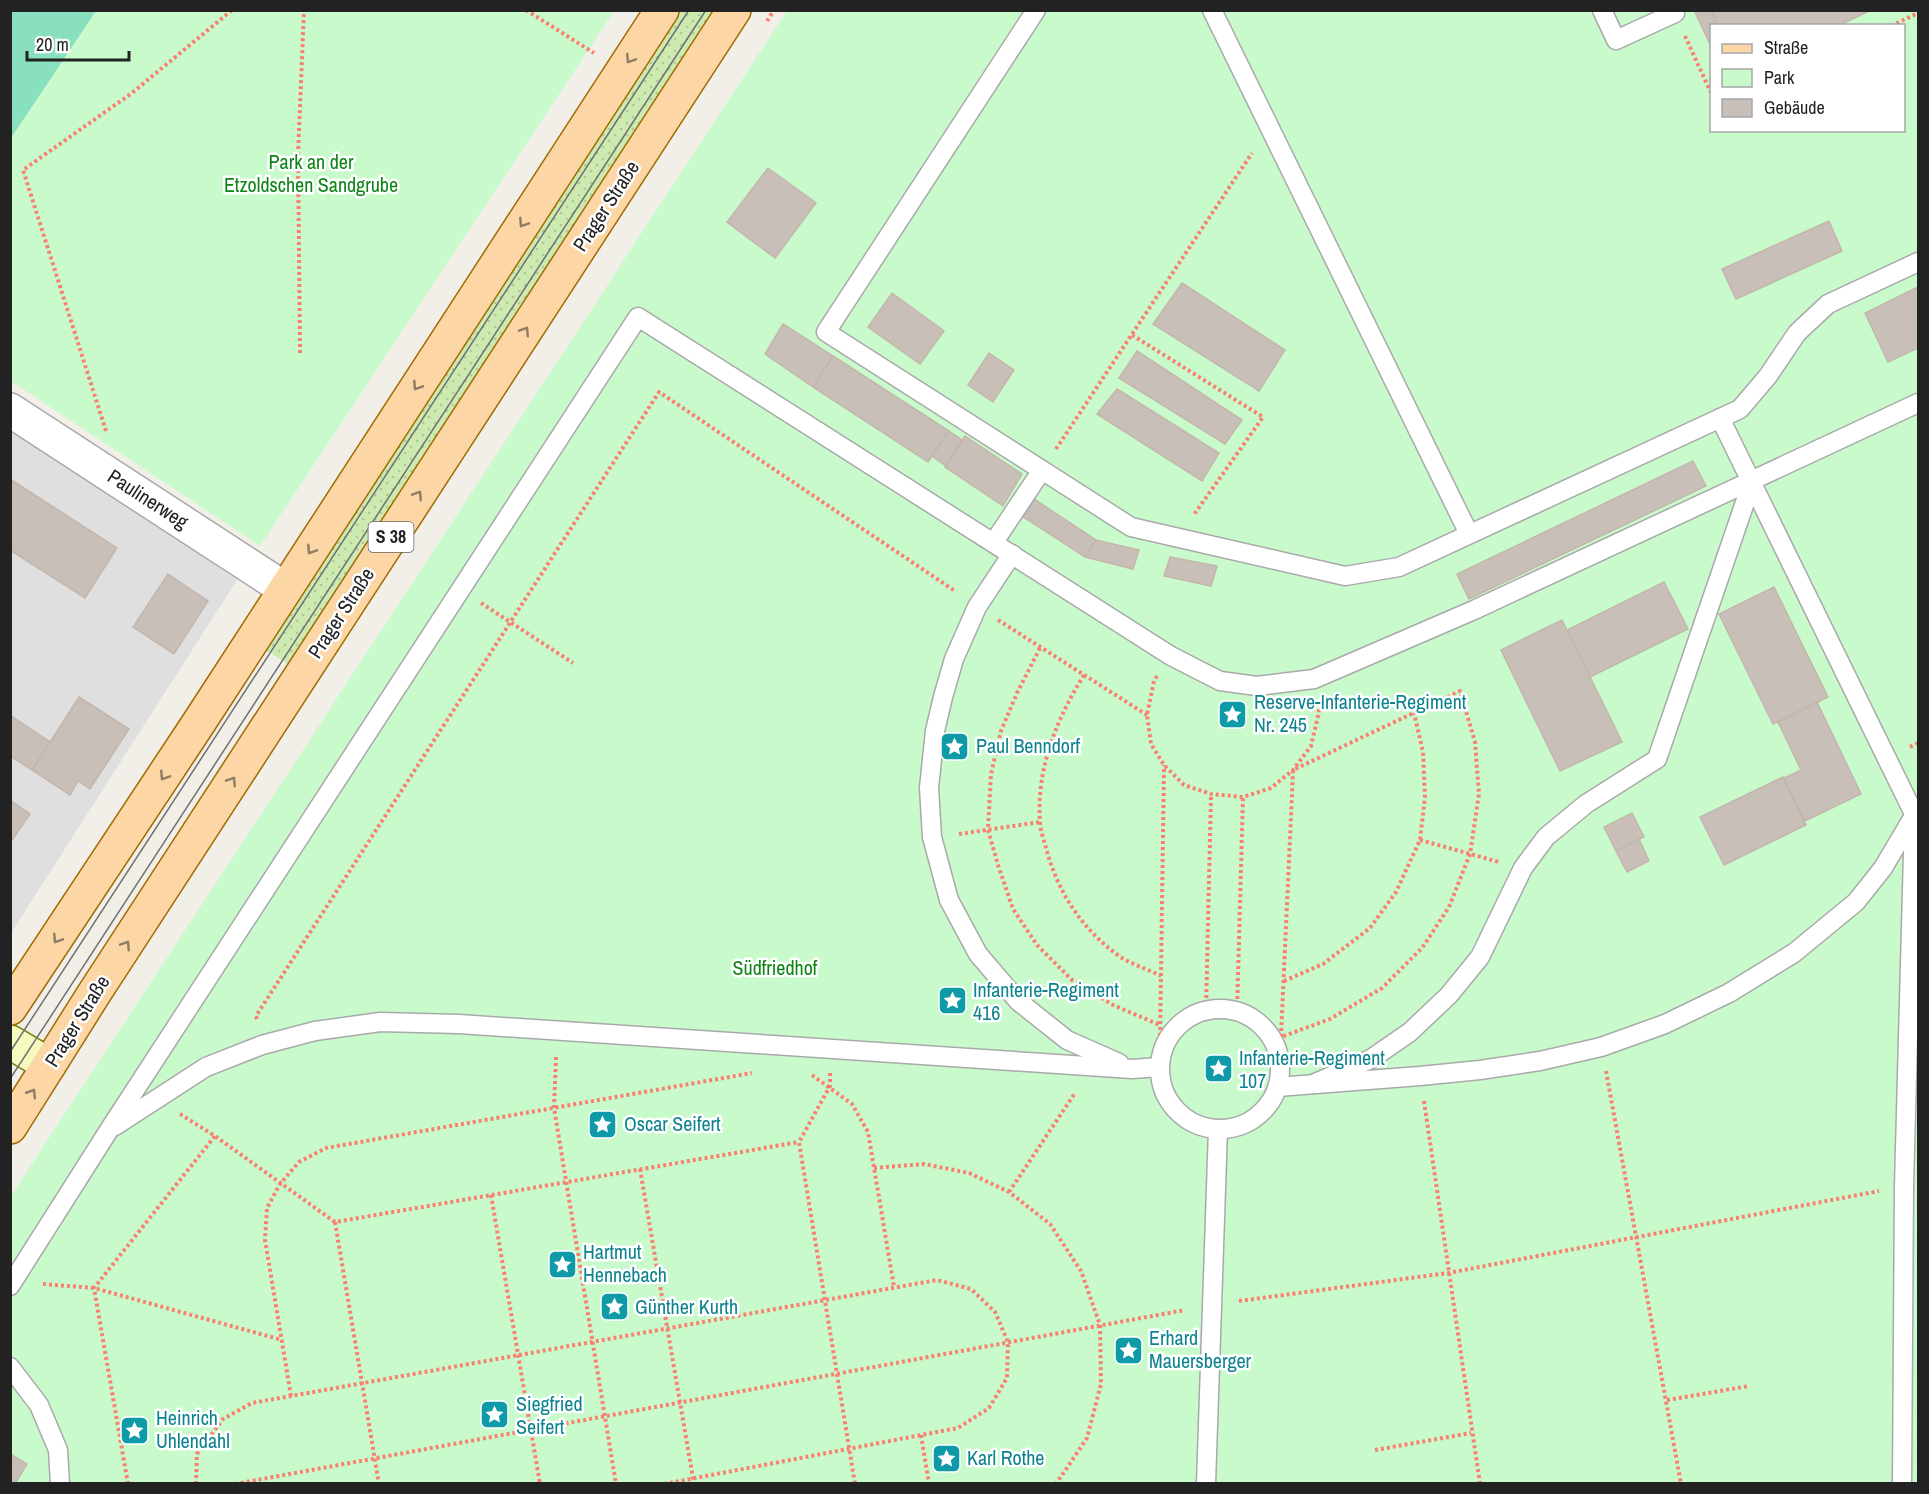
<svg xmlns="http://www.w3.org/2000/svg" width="1929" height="1494" font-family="'Archivo Narrow',sans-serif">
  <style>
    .residential { fill: #e0dfdf }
    .grass { fill: url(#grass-dots) }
    .park { fill: #c8facc; fill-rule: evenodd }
    .pitch { fill: #88e0be }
    .building { fill: #c7bfb8; stroke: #c4b6ab; stroke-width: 1.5 }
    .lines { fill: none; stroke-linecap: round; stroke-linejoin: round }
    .lane-casing { stroke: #a9a9a9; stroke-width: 21 }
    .street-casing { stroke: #a9a9a9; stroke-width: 36 }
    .secondary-casing { stroke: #707d05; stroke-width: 36 }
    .primary-casing { stroke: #a06b00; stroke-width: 36 }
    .path { stroke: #fa8072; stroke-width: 4; stroke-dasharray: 3 3; stroke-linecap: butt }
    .lane { stroke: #fff; stroke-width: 18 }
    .street { stroke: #fff; stroke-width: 33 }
    .secondary { stroke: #f7fabf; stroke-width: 33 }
    .primary { stroke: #fcd6a4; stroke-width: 33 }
    .tram { stroke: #707070; stroke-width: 1.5 }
    .oneway { stroke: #8f7c63 }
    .labels { text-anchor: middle; stroke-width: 5; stroke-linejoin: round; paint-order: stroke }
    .shield { fill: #fff; stroke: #646464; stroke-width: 1.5 }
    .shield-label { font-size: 18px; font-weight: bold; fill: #222 }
    .park-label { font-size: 20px; fill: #0c8416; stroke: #fff }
    .street-label { font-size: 20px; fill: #222; stroke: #fff }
    .culture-label { font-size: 20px; fill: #0d838f; stroke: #fff; text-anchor: start }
  </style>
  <defs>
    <pattern id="grass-dots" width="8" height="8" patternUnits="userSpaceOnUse" patternTransform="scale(1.5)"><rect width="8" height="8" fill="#cdebb0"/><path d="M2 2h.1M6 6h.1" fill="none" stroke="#b0c997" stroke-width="1.8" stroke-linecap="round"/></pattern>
  </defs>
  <rect width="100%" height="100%" fill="#f2efe9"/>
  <polygon class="residential" points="11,424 237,580 11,933"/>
  <polygon class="grass" points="678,11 715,11 291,666 266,650"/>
  <g class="park">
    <polygon points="96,11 614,11 260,546 11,381 11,138"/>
    <path d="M787,11H1918V1483L11,1484V1196ZM1712,26H1904V130H1712Z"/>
  </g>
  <polygon class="pitch" points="11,10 96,11 11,138 10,11"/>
  <g class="building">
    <polygon points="1694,10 1711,10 1717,23 1718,26 1712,26 1712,49"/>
    <polygon points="1711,10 1871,10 1838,26 1718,26"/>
    <polygon points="768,168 816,203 775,258 727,222"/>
    <polygon points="1829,221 1842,251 1736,299 1722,269"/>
    <polygon points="1182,283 1285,350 1259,391 1153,324"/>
    <polygon points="1918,287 1918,348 1888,362 1865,313"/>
    <polygon points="892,293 944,331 920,364 868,327"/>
    <polygon points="783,324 833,356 813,387 765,354"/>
    <polygon points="1137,351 1242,420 1225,444 1119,378"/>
    <polygon points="989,353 1014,370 993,402 968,385"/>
    <polygon points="833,356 949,431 928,462 813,387"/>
    <polygon points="1117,389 1219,453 1202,481 1097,414"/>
    <polygon points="949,431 962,440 946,466 932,456"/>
    <polygon points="965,436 1022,474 1003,506 945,467"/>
    <polygon points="1693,461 1706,486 1469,599 1457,574"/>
    <polygon points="10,479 117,548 85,598 10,550"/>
    <polygon points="1034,499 1096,540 1085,557 1022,516"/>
    <polygon points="1096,540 1139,550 1133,569 1085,557"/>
    <polygon points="1170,557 1217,566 1211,586 1164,576"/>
    <polygon points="168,574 208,601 174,654 133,627"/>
    <polygon points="1664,582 1688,629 1590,677 1567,630"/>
    <polygon points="1774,587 1828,697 1773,724 1719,614"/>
    <polygon points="1562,620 1622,742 1560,771 1501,650"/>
    <polygon points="79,697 129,729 90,789 78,781 70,795 32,770"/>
    <polygon points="1817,702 1861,794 1805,821 1784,778 1801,770 1778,722"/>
    <polygon points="10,715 50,742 32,770 10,756"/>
    <polygon points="1783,777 1806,825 1724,865 1700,817"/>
    <polygon points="10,800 30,814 10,843"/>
    <polygon points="1632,813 1644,837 1616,851 1604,827"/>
    <polygon points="1639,839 1649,861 1627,872 1616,851"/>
    <polygon points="10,1454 27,1464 15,1484 10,1484"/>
  </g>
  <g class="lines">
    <defs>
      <g id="lane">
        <polyline points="1036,10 826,332 1131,527 1345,576 1399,567 1740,409 1768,376 1797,333 1828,304 1918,262"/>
        <polyline points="1212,10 1469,534"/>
        <polyline points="1602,10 1616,40 1675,13"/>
        <polyline points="1720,418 1918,822"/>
        <polyline points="994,542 1042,470"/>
        <polyline points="1012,554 977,607 954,659 943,697 935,731 929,788 932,837 949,900 978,954 1018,1001 1067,1040 1119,1063"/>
        <circle cx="1220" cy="1069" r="60"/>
        <polyline points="1313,1084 1371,1059 1410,1032 1449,995 1480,957 1523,868 1546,837 1586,804 1657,759 1752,482"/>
        <polyline points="1277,1087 1420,1076 1480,1070 1540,1061 1601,1047 1665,1024 1729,993 1794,953 1856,902 1883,868 1915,814"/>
        <polyline points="115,1126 206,1067 262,1045 315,1031 380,1022 459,1024 1132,1069 1159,1067"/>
        <polyline points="10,1286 109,1130 638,317 1171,656 1220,681 1257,686 1314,679 1474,610 1918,403"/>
        <polyline points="10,1367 39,1405 58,1450 60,1484"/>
        <polyline points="1206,1484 1218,1129"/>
        <polyline points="1902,1484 1904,1186 1914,816"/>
      </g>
      <polyline id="street" points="10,410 285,589"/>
      <polyline id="secondary" points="10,1042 49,1065"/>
      <g id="primary">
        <polyline points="10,1008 196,727 662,10"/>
        <polyline points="10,1127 95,992 734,10"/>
      </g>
    </defs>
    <use href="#lane" class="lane-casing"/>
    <use href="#street" class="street-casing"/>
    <use href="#secondary" class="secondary-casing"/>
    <use href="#primary" class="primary-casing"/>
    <g class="path">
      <polyline points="526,10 594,53"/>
      <polyline points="767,21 774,10"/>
      <polyline points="1891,26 1918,13"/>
      <polyline points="1685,36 1712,95"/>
      <polyline points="1132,335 1263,417 1193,516"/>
      <polyline points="300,353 298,155 304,10"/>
      <polyline points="106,431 23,170 132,93 232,10"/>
      <polyline points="1056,449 1252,153"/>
      <polyline points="481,603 573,663"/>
      <polyline points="998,620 1147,715"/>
      <polyline points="1040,648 1017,693 1001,731 991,774 988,830 998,865 1013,909 1037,945 1072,980 1113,1005 1160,1025"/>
      <path d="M1084,675C1057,718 1036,769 1040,822C1040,830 1044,840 1046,848C1058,893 1082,929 1119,956C1131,964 1147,969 1161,976"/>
      <polyline points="1157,676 1154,681 1147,715 1151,744 1164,765 1184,785 1211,794 1243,797 1271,788 1293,770 1311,746 1319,712 1318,705"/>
      <polyline points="1910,747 1918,743"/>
      <polyline points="959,834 1040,822"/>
      <polyline points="1420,840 1499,862"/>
      <polyline points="1284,981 1323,964 1370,928 1396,892 1420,840 1425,797 1423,752 1414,713"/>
      <polyline points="1206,1010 1211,795"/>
      <polyline points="1237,1011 1243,797"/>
      <polyline points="257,1019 256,1016 659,392 955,591"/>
      <polyline points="1160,1042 1164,765"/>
      <polyline points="556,1057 554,1108 616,1484"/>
      <path d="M1280,1061C1284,964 1289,867 1293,770L1460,691L1475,742L1479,794L1470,854L1449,907L1422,948L1382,988L1330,1019L1281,1037"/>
      <polyline points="1606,1071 1681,1484"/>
      <polyline points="830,1073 830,1086 799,1142 855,1484"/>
      <polyline points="812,1075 852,1104 868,1132 894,1287"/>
      <polyline points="1424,1101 1480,1484"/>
      <polyline points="180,1114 215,1136 335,1222 799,1142"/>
      <polyline points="874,1168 924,1164 969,1173 1009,1192 1050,1224 1081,1271 1100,1325 1101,1384 1087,1438 1056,1484"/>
      <polyline points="640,1169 694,1484"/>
      <polyline points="1009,1192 1075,1093"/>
      <polyline points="491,1195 540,1484"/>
      <polyline points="335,1222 379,1484"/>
      <polyline points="43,1284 94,1288 282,1340"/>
      <polyline points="1239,1301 1448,1273 1879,1191"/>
      <polyline points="291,1396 265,1240 267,1208 280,1184 299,1162 326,1148 752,1073"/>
      <polyline points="1667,1400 1749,1386"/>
      <polyline points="921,1435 929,1484"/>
      <polyline points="1375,1450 1471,1433"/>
      <polyline points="128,1484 94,1288 215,1136"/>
      <polyline points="196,1484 197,1454 223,1419 252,1403 937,1280 971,1289 995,1312 1008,1342 1007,1378 989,1408 958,1428 664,1484"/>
      <polyline points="235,1484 1185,1310"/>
    </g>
    <use href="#lane" class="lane"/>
    <use href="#street" class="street"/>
    <use href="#secondary" class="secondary"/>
    <use href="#primary" class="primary"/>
    <g class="tram">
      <polyline points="10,1052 689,10"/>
      <polyline points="10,1079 706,10"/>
    </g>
  </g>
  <defs><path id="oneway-chevron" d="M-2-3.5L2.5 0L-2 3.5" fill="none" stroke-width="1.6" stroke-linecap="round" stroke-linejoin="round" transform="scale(1.5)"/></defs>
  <g class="oneway">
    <use href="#oneway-chevron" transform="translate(630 59) rotate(123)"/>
    <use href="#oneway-chevron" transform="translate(523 223) rotate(123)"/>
    <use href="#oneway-chevron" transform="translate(525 331) rotate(-57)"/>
    <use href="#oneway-chevron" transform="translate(417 386) rotate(123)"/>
    <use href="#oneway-chevron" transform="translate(418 495) rotate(-57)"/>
    <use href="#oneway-chevron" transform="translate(311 550) rotate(123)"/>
    <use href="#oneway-chevron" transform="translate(164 776) rotate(123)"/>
    <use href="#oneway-chevron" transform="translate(232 781) rotate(-57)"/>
    <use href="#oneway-chevron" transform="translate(57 939) rotate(123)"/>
    <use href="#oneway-chevron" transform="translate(126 945) rotate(-57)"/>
    <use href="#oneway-chevron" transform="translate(32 1093) rotate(-58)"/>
  </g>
  <defs>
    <symbol id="sight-square" viewBox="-11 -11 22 22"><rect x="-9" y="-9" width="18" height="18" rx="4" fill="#0f9aa8" stroke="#fff"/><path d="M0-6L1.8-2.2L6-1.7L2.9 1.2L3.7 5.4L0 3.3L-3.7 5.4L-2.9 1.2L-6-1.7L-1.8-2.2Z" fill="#fff"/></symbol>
  </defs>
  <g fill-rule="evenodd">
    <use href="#sight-square" x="1216" y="698" width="33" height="33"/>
    <use href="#sight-square" x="938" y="730" width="33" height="33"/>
    <use href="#sight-square" x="936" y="984" width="33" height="33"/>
    <use href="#sight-square" x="1202" y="1052" width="33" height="33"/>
    <use href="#sight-square" x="586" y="1108" width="33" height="33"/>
    <use href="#sight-square" x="546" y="1248" width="33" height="33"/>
    <use href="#sight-square" x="598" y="1290" width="33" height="33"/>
    <use href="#sight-square" x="1112" y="1334" width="33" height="33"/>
    <use href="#sight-square" x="478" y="1398" width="33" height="33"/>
    <use href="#sight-square" x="118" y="1414" width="33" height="33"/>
    <use href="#sight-square" x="930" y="1442" width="33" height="33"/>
  </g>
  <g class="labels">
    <rect class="shield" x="368.5" y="522" width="45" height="30" rx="4.5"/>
    <g class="shield-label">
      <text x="391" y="543">S 38</text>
    </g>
    <g class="park-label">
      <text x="311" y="169">Park an der<tspan x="311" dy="23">Etzoldschen Sandgrube</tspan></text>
      <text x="775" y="975">Südfriedhof</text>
    </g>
    <g class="street-label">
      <text transform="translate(606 206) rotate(-57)" y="7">Prager Straße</text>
      <text transform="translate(148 499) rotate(33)" y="7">Paulinerweg</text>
      <text transform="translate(341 613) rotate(-57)" y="7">Prager Straße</text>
      <text transform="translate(77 1021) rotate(-58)" y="7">Prager Straße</text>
    </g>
    <g class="culture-label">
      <text x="1254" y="709">Reserve-Infanterie-Regiment<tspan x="1254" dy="23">Nr. 245</tspan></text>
      <text x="976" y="753">Paul Benndorf</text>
      <text x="973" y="997">Infanterie-Regiment<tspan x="973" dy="23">416</tspan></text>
      <text x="1239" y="1065">Infanterie-Regiment<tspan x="1239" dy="23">107</tspan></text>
      <text x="624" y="1131">Oscar Seifert</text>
      <text x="583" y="1259">Hartmut<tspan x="583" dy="23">Hennebach</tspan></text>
      <text x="635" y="1314">Günther Kurth</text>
      <text x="1149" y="1345">Erhard<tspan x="1149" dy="23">Mauersberger</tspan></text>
      <text x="516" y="1411">Siegfried<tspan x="516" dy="23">Seifert</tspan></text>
      <text x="156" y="1425">Heinrich<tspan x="156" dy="23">Uhlendahl</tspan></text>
      <text x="967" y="1465">Karl Rothe</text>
    </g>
  </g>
  <rect width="1929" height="1494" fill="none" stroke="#222222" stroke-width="24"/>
  <rect x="1710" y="24" width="195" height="108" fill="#ffffff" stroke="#a7a7a7" stroke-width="1.5"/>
  <rect x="1722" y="44" width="30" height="9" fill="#fcd6a4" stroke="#a7a7a7" stroke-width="1.5"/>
  <text x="1764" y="54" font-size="18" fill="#222222">Straße</text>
  <rect x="1722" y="69" width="30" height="18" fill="#c8facc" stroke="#a7a7a7" stroke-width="1.5"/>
  <text x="1764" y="84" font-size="18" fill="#222222">Park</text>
  <rect x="1722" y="99" width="30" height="18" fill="#c7bfb8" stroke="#a7a7a7" stroke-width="1.5"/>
  <text x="1764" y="114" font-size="18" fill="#222222">Gebäude</text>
  <path d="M27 51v9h102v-9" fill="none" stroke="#222222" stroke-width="3"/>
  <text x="36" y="51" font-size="18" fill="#222222" stroke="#ffffff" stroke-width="4.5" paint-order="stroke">20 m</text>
</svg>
